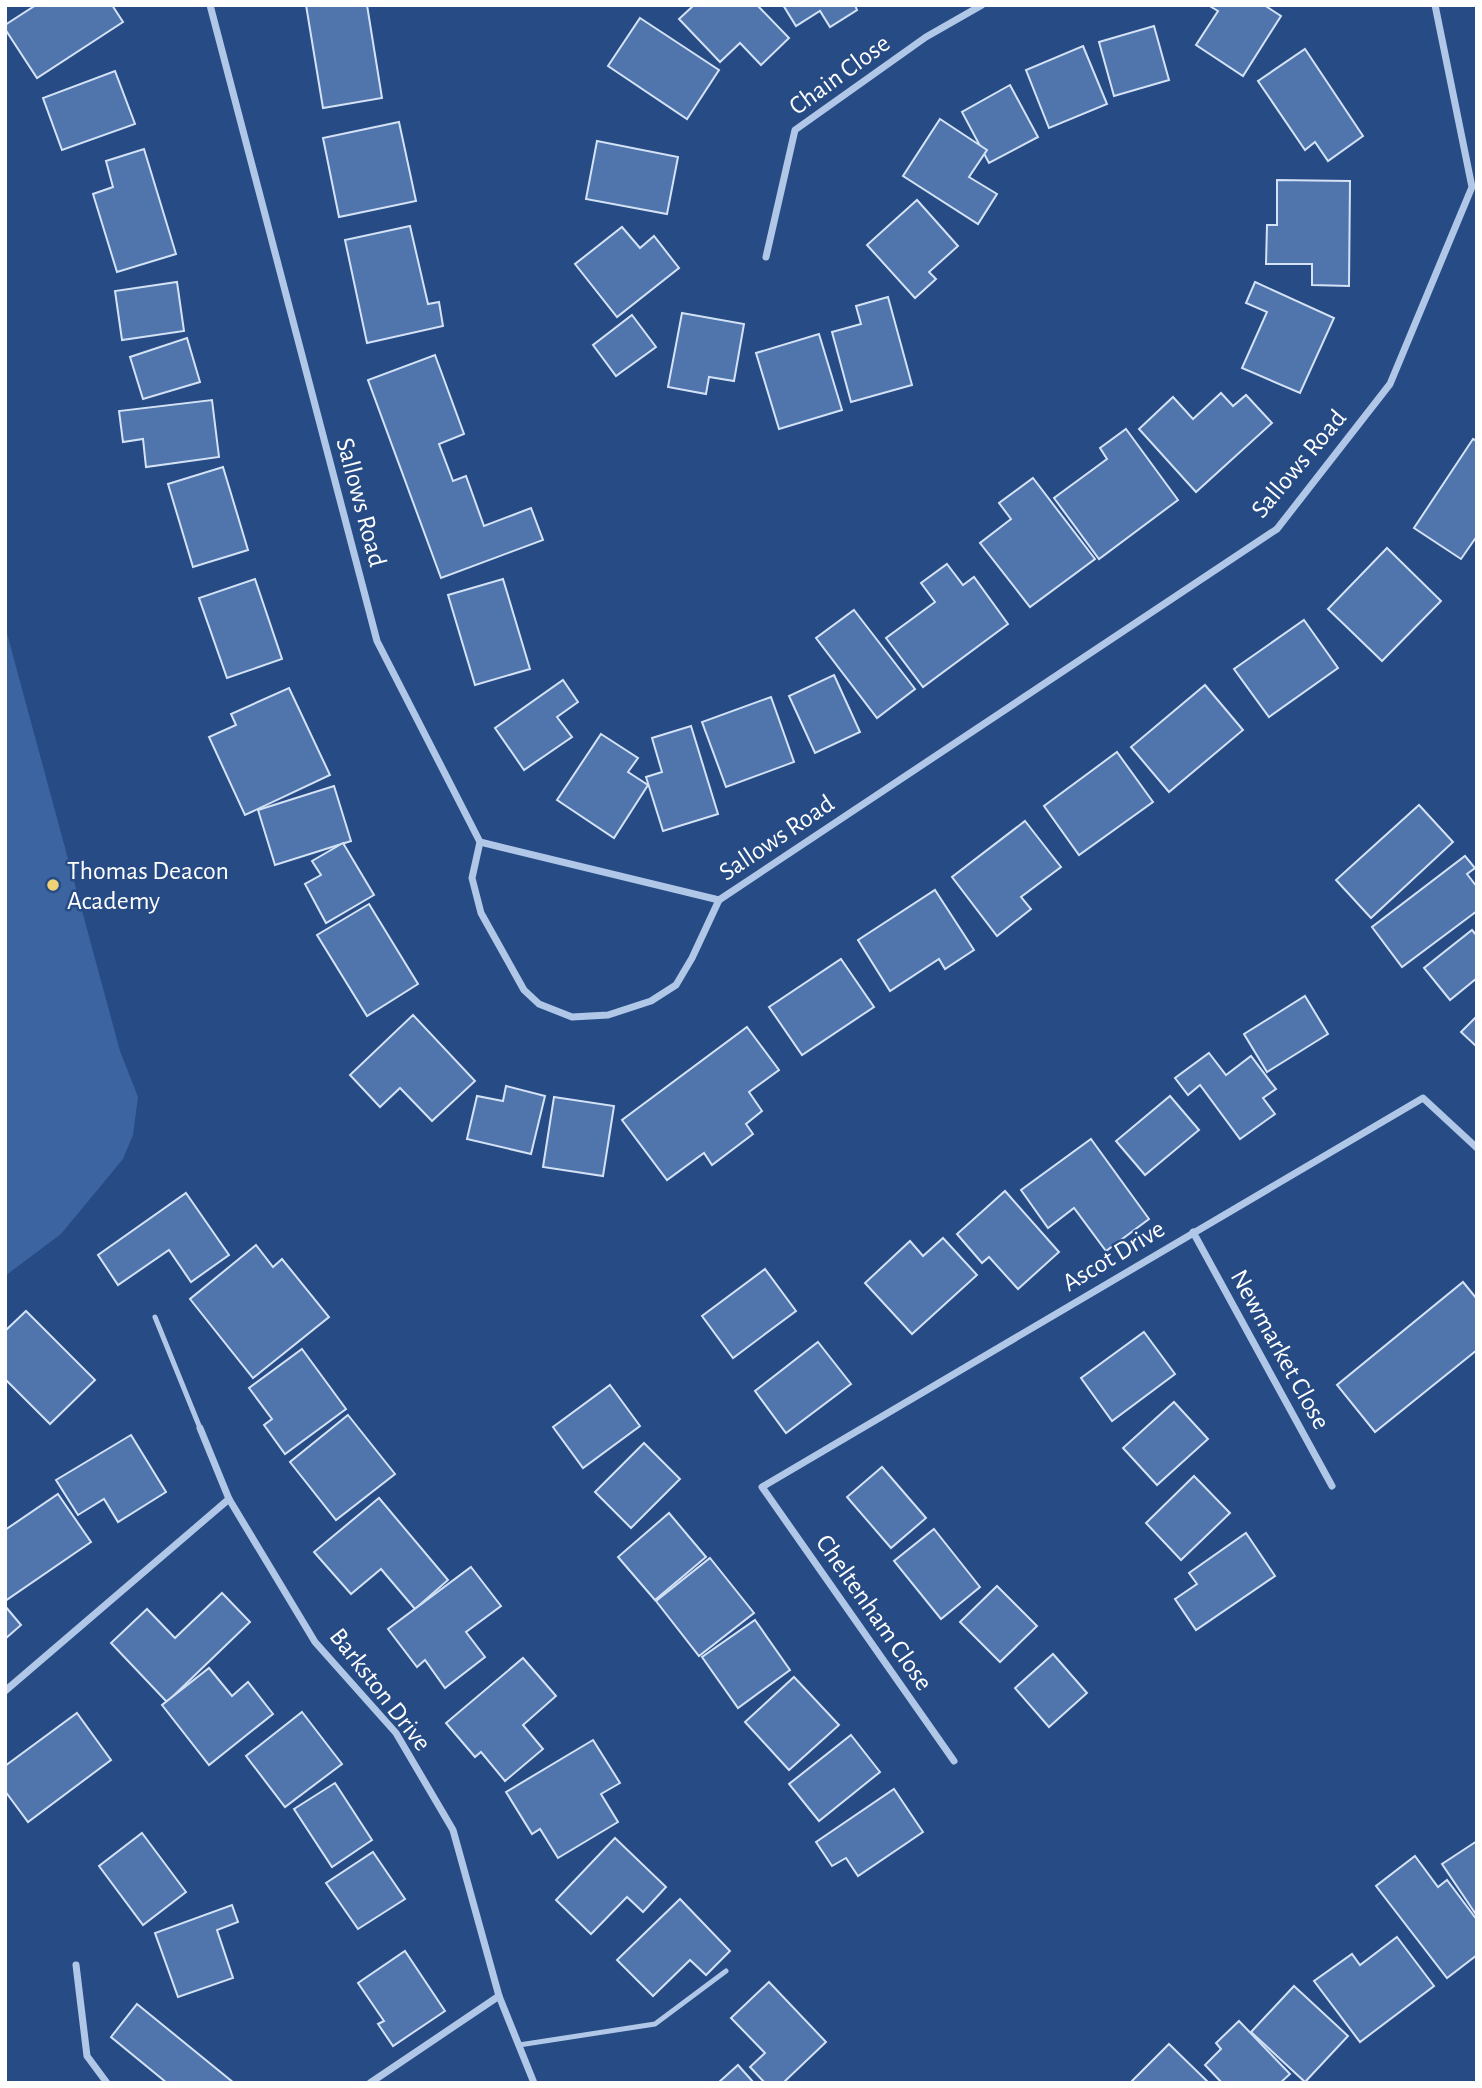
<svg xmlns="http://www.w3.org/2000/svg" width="1482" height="2088" font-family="'Alegreya Sans',sans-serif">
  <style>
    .green { fill: #3b64a1 }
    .building { fill: #4f75ac; stroke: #d4e2f6; stroke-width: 2 }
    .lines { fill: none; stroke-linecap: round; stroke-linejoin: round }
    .lane { stroke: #b1c7e7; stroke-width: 5 }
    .street { stroke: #b1c7e7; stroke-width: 7 }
    .poi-dot { fill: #f0d276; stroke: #274b84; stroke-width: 2.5 }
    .labels { text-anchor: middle; stroke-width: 5; stroke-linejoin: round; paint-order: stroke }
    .street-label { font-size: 26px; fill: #fff; stroke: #274b84 }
    .poi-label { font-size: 26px; fill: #fff; stroke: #274b84; text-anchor: start }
  </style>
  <rect width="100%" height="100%" fill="#274b84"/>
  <polygon class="green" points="5,626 120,1051 138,1097 133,1135 123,1159 61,1234 5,1276"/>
  <g class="building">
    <polygon points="36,5 112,5 123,22 37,78 5,29 5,25"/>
    <polygon points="306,5 367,5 382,98 323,108"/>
    <polygon points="694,5 757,5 789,38 761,65 740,43 720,62 679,19"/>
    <polygon points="783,5 855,5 857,10 830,27 820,11 796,26"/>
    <polygon points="1208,5 1264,5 1281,16 1243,76 1196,45 1218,11"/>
    <polygon points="640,18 719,70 687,119 608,66"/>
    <polygon points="1154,26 1169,80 1114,96 1099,42"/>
    <polygon points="1083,46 1107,104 1049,128 1026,70"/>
    <polygon points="1305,49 1363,136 1328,161 1315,142 1305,150 1258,81"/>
    <polygon points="115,71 135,124 62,150 43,98"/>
    <polygon points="1010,85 1038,137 989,163 962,112"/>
    <polygon points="940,119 987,150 969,177 997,194 978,224 903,176"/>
    <polygon points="399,122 416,201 339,217 323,138"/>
    <polygon points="597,141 678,157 667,214 586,199"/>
    <polygon points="144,149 176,254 117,272 93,194 113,187 106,161"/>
    <polygon points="1277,180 1350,181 1349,286 1312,285 1312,264 1266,264 1267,225 1277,225"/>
    <polygon points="917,200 958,246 929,272 936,279 915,298 867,245"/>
    <polygon points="410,226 428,304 439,302 443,326 367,343 345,240"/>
    <polygon points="622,227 640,248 654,236 679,268 617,317 575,264"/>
    <polygon points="177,282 184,331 122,340 115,291"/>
    <polygon points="1255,282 1334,318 1300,393 1242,368 1267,312 1246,303"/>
    <polygon points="888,297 912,385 851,402 832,332 861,324 856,306"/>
    <polygon points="682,313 744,324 734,381 709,377 706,394 668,387"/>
    <polygon points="632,315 656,347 616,376 593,345"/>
    <polygon points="819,334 842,410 779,429 756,353"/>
    <polygon points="187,338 200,382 143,399 130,357"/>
    <polygon points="435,355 464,434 439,444 453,481 466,476 484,526 531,508 543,540 441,578 368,380"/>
    <polygon points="1221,393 1233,406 1246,395 1272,423 1196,492 1139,429 1173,397 1193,419"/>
    <polygon points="212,400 219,457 146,467 143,439 123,442 119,411"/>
    <polygon points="1126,429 1178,500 1099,559 1054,498 1107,459 1100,448"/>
    <polygon points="1473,439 1477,441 1477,536 1461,559 1414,528"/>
    <polygon points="223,467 248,550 193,567 168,484"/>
    <polygon points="1033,478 1095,559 1030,607 980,543 1011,519 999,503"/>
    <polygon points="1387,548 1441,601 1382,661 1328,609"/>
    <polygon points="947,564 963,585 974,577 1008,624 923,687 886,638 935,602 921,583"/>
    <polygon points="255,579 282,659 227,678 199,598"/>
    <polygon points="503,579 530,669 475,685 448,595"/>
    <polygon points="854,610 915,689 877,718 816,638"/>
    <polygon points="1304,620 1338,668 1269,717 1234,669"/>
    <polygon points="834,675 860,732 815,753 789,696"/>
    <polygon points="563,680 578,702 557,717 572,737 524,770 495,728"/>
    <polygon points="1205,685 1243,730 1169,792 1131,747"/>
    <polygon points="289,688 330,775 245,815 209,737 236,725 231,714"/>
    <polygon points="771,697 794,762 726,787 702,722"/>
    <polygon points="691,726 718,814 663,831 646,777 662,772 652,738"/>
    <polygon points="601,734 638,758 628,772 648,785 614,838 557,800"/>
    <polygon points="1117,752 1153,802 1079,855 1044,806"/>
    <polygon points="334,786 351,841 275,865 258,810"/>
    <polygon points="1419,805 1453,842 1371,918 1336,880"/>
    <polygon points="1025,821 1061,867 1021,897 1031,909 997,936 952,877"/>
    <polygon points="343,843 374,895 326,923 305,884 321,875 312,861"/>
    <polygon points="1465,856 1475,868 1467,874 1477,887 1477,911 1402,967 1372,927"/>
    <polygon points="935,890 974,950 945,969 939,959 890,991 858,940"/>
    <polygon points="369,904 418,984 367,1016 317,935"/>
    <polygon points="1472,930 1477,936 1477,978 1450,1000 1424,968"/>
    <polygon points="841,959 874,1007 802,1055 769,1007"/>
    <polygon points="1305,996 1328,1034 1267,1072 1244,1034"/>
    <polygon points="413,1015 475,1081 432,1121 400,1088 380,1107 350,1075"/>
    <polygon points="1477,1016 1477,1047 1461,1032"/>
    <polygon points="747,1027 779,1070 749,1092 762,1111 746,1124 753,1134 712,1165 704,1153 667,1180 622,1120"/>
    <polygon points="1209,1053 1226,1075 1251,1056 1276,1089 1263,1098 1275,1114 1240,1139 1200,1085 1188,1095 1175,1078"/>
    <polygon points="506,1086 545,1096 531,1154 467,1139 477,1096 503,1101"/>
    <polygon points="1170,1096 1199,1130 1145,1175 1116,1141"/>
    <polygon points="554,1097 614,1106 603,1176 543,1167"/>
    <polygon points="1091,1139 1149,1219 1106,1251 1074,1208 1048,1228 1021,1190"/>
    <polygon points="1005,1191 1059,1252 1018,1289 989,1257 982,1263 957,1234"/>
    <polygon points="186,1193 229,1255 191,1282 169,1250 118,1285 98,1255"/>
    <polygon points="943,1238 977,1275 912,1334 865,1283 910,1241 923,1256"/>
    <polygon points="256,1245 273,1267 282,1259 329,1317 253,1378 190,1299"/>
    <polygon points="765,1269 796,1311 733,1358 702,1316"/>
    <polygon points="1463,1282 1477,1299 1477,1350 1375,1432 1337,1385"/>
    <polygon points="26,1311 95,1380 50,1424 5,1379 5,1331"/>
    <polygon points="1144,1332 1175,1374 1112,1421 1081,1378"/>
    <polygon points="818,1342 851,1384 786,1433 755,1391"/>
    <polygon points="302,1349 346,1409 285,1454 264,1425 272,1419 249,1388"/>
    <polygon points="610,1385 640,1426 583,1468 553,1427"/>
    <polygon points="1174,1402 1208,1439 1157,1485 1123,1448"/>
    <polygon points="348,1415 395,1474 336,1520 290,1462"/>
    <polygon points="131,1435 166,1492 118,1522 104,1499 78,1515 56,1480"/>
    <polygon points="644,1443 680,1479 631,1528 595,1492"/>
    <polygon points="882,1467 926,1518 891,1548 847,1497"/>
    <polygon points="1194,1476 1230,1513 1181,1560 1146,1523"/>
    <polygon points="58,1494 91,1542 5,1601 5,1530"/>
    <polygon points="379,1498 448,1580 415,1609 381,1569 351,1594 314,1552"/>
    <polygon points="669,1513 706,1557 655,1600 618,1557"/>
    <polygon points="934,1529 980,1587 941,1619 894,1561"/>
    <polygon points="1246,1533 1275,1576 1196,1630 1175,1599 1197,1584 1189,1573"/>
    <polygon points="710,1558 754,1613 699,1656 656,1601"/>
    <polygon points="471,1567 501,1606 466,1632 485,1657 445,1688 425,1660 417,1667 388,1629"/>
    <polygon points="997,1586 1037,1626 1000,1662 960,1622"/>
    <polygon points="222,1593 250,1622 167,1702 111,1643 147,1609 175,1638"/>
    <polygon points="5,1606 21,1625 5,1639"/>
    <polygon points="755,1620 790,1670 738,1708 702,1657"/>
    <polygon points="1053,1654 1087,1693 1049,1727 1015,1688"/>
    <polygon points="523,1658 556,1696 523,1725 543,1749 505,1781 481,1752 475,1757 446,1723"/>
    <polygon points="209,1668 232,1696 248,1682 273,1714 209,1765 162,1705"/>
    <polygon points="794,1677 839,1725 789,1770 745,1722"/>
    <polygon points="302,1712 342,1764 285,1807 246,1756"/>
    <polygon points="77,1713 111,1760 28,1822 5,1791 5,1766"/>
    <polygon points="851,1735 880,1772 819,1821 789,1784"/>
    <polygon points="593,1740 620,1783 601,1794 618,1822 558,1858 540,1829 532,1834 506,1792"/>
    <polygon points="335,1783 372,1840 332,1867 294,1809"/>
    <polygon points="894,1789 923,1832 858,1876 846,1858 832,1866 816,1842"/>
    <polygon points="142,1833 186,1892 143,1925 99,1866"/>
    <polygon points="615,1838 666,1887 643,1912 627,1897 591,1934 556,1900"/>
    <polygon points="1477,1841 1477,1916 1442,1864"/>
    <polygon points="373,1852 405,1899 358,1929 326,1883"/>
    <polygon points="1415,1856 1438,1887 1447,1880 1477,1920 1477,1955 1447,1978 1376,1886"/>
    <polygon points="680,1899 730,1951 706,1975 690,1960 653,1996 617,1960"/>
    <polygon points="232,1905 238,1922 217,1930 233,1978 178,1997 155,1933"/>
    <polygon points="1397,1937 1434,1986 1360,2042 1314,1981 1352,1954 1360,1965"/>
    <polygon points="405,1951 445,2011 393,2046 378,2024 384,2021 358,1983"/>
    <polygon points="769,1982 826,2042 783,2083 765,2083 750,2067 765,2053 731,2018"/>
    <polygon points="1294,1986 1348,2036 1305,2082 1251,2032"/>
    <polygon points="137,2004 234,2083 167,2083 111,2037"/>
    <polygon points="1239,2021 1290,2074 1280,2083 1222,2083 1205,2065 1221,2049 1216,2043"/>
    <polygon points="1169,2044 1209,2083 1133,2083 1132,2081"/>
    <polygon points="738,2065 754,2083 718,2083"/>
  </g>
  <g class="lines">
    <g class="lane">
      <polyline points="155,1317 200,1428"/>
      <polyline points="519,2045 655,2024 726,1971"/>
    </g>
    <g class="street">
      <polyline points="210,5 377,641 480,842 719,900 1277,529 1390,384 1472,187 1435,5"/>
      <polyline points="766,257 795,130 926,37 982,5"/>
      <polyline points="480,842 472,878 481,913 524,990 539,1004 572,1017 608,1015 651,1001 676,985 692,958 719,900"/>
      <polyline points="1193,1232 1332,1486"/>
      <polyline points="200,1428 229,1499 315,1642 396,1733 453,1830 499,1996 534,2083"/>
      <polyline points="5,1691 229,1499"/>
      <polyline points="954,1761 762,1487 1423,1098 1477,1148"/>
      <polyline points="76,1965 87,2056 107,2083"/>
      <polyline points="370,2083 499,1996"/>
    </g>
  </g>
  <circle class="poi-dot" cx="53" cy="885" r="7"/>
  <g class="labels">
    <g class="street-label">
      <text transform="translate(839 74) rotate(-36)" y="9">Chain Close</text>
      <text transform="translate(1298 463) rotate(-50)" y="9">Sallows Road</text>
      <text transform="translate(362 502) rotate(75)" y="9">Sallows Road</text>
      <text transform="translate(776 837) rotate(-34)" y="9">Sallows Road</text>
      <text transform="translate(1113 1255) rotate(-31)" y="9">Ascot Drive</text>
      <text transform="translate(1281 1349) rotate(61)" y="9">Newmarket Close</text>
      <text transform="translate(875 1612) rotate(55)" y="9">Cheltenham Close</text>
      <text transform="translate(381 1689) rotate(52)" y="9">Barkston Drive</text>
    </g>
    <g class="poi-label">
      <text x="67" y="879">Thomas Deacon<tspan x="67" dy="30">Academy</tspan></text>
    </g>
  </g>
  <rect width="1482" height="2088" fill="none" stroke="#ffffff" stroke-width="14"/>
</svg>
